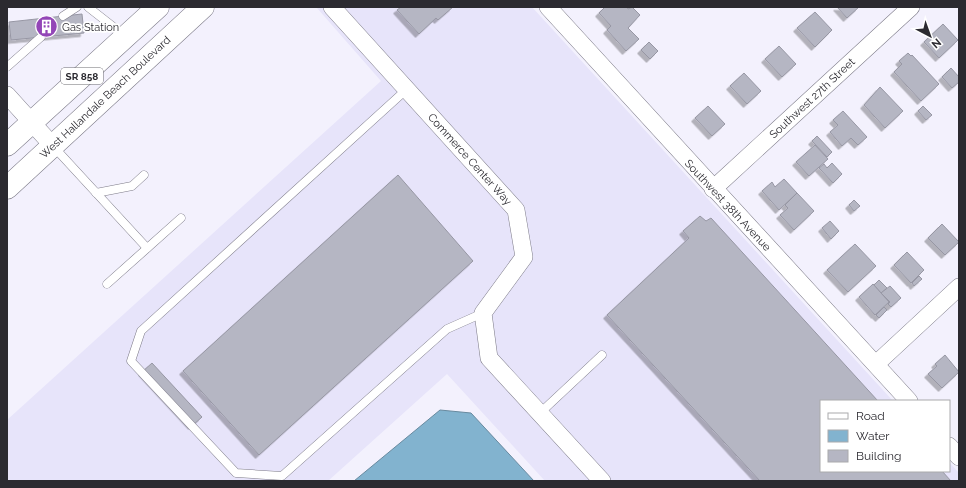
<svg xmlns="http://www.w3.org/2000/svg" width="966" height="488" font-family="Raleway,sans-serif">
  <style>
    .built { fill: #e7e4fa }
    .water { fill: #82b3cf; stroke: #688a9f }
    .building { fill: #b5b6c3; stroke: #9797a4; filter: url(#shadow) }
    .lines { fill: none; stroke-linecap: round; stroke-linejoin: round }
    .lane-casing { stroke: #7d7b88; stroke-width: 9 }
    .street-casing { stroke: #7d7b88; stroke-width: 18 }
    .primary-casing { stroke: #7d7b88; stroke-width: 23 }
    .lane { stroke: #fff; stroke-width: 8 }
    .street { stroke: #fff; stroke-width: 17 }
    .primary { stroke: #fff; stroke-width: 22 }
    .labels { text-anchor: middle; stroke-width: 3.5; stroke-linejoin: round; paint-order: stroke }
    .shield { fill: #fff; stroke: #6b6a6e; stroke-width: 1 }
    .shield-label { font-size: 10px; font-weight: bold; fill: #2b2a30 }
    .poi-label { font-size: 11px; fill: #2b2a30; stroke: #fff; text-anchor: start }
    .street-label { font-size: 11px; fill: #2b2a30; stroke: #fff }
  </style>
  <defs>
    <filter id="shadow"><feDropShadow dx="-3.5" dy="3.5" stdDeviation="0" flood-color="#0004"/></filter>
  </defs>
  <rect width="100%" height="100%" fill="#f3f1fd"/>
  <polygon class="built" points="318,7 532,7 893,401 821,401 821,471 949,471 949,462 959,473 959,481 545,481 447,374 328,481 7,481 7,420 381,81 317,8"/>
  <polygon class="water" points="440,410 471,413 534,481 354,481"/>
  <g class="building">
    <polygon points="401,7 453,7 438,20 436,18 419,34 397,10"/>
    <polygon points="605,7 627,7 628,9 632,7 640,15 628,28 639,39 626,51 607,30 611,26 599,13"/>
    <polygon points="837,7 859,7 847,18"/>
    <polygon points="815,12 832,30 815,47 797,28"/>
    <polygon points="82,14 84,33 11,40 9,22"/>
    <polygon points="943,24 958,40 939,58 924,42"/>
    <polygon points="649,42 658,51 650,59 641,50"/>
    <polygon points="779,46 796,64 782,77 765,59"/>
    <polygon points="908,53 911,56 912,55 939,84 921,101 894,72 902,64 899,61"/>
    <polygon points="951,68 959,77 959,82 952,88 942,77"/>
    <polygon points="744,73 761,91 747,104 730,86"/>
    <polygon points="880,87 903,111 885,128 864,105"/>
    <polygon points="708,106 725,124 712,136 695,118"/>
    <polygon points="923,106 932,115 926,120 918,111"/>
    <polygon points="843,111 867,137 858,145 851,138 842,146 830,132 838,125 833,120"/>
    <polygon points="817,136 832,152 827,157 812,141"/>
    <polygon points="815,145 828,159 809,176 796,162"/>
    <polygon points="832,163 842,174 833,183 819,168 824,164 827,168"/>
    <polygon points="398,175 473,261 259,455 183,371"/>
    <polygon points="784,179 797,193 779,210 762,191 772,182 775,187"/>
    <polygon points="797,193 814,211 794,230 780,215 788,208 785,205"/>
    <polygon points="854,200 860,206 854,211 849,205"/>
    <polygon points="700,216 706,221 711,218 878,401 821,401 821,471 942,471 951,481 760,481 607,315 689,238 683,231"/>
    <polygon points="830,221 839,231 831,239 822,228"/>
    <polygon points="942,224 959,242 945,255 928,238"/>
    <polygon points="855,244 876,266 848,292 827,270"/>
    <polygon points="907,252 924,270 911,283 894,265"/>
    <polygon points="919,276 922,279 914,286 912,283"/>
    <polygon points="879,280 887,288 881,293 874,285"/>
    <polygon points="873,284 889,302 875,315 859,297"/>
    <polygon points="890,286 901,298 891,307 888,304 890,302 881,293"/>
    <polygon points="884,307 887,310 879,318 876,315"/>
    <polygon points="945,355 959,372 942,388 928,374 937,366 935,364"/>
    <polygon points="152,363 202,417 192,426 142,372"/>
  </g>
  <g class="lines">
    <defs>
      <g id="lane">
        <polyline points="88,7 125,36"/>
        <polyline points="63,16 77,7"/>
        <polyline points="7,67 41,37"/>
        <polyline points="407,89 141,331 131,361 236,473 282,476 447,329 483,313"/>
        <polyline points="53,146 147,248"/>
        <polyline points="96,193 132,186 144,175"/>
        <polyline points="107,284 181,218"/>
        <polyline points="540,413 602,355"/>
      </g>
      <g id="street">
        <polyline points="332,7 516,210 524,257 483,313 489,358 602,481"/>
        <polyline points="548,7 909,401"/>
        <polyline points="7,95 53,146"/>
        <polyline points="713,189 911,7"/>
        <polyline points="876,364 959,287"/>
        <polyline points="949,446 959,457"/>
      </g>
      <g id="primary">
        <polyline points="7,145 158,7"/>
        <polyline points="7,188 203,7"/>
      </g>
    </defs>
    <use href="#lane" class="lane-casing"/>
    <use href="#street" class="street-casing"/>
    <use href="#primary" class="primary-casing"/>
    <use href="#lane" class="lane"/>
    <use href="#street" class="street"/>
    <use href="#primary" class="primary"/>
  </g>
  <defs>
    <symbol id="building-disc" viewBox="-11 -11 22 22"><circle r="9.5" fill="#9346b7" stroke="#fff"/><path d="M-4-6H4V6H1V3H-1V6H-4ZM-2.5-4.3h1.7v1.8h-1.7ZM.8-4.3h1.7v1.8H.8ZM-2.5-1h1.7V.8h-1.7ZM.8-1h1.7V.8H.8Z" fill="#fff"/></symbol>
  </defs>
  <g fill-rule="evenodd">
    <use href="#building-disc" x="34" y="14" width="25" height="25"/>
  </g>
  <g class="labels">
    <rect class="shield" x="61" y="68" width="42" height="16" rx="3"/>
    <g class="shield-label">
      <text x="82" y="80">SR 858</text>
    </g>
    <g class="poi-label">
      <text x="62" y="31">Gas Station</text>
    </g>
    <g class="street-label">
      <text transform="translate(105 97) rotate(-43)" y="4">West Hallandale Beach Boulevard</text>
      <text transform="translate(812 98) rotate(-43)" y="4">Southwest 27th Street</text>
      <text transform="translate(470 159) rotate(48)" y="4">Commerce Center Way</text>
      <text transform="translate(728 205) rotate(47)" y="4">Southwest 38th Avenue</text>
    </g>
  </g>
  <rect width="966" height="488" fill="none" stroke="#2b2a30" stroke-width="16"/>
  <rect x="820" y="400" width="130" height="72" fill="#ffffff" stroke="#aaaaac"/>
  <rect x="828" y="413" width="20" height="6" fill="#ffffff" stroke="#aaaaac"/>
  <text x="856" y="420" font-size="12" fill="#2b2a30">Road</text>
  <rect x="828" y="430" width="20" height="12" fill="#82b3cf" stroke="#aaaaac"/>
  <text x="856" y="440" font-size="12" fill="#2b2a30">Water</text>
  <rect x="828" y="450" width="20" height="12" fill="#b5b6c3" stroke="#aaaaac"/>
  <text x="856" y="460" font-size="12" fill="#2b2a30">Building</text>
  <g transform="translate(930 36) rotate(139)" stroke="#ffffff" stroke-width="3" paint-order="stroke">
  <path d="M0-3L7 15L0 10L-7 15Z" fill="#2b2a30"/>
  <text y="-6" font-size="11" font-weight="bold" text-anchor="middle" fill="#2b2a30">N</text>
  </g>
</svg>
